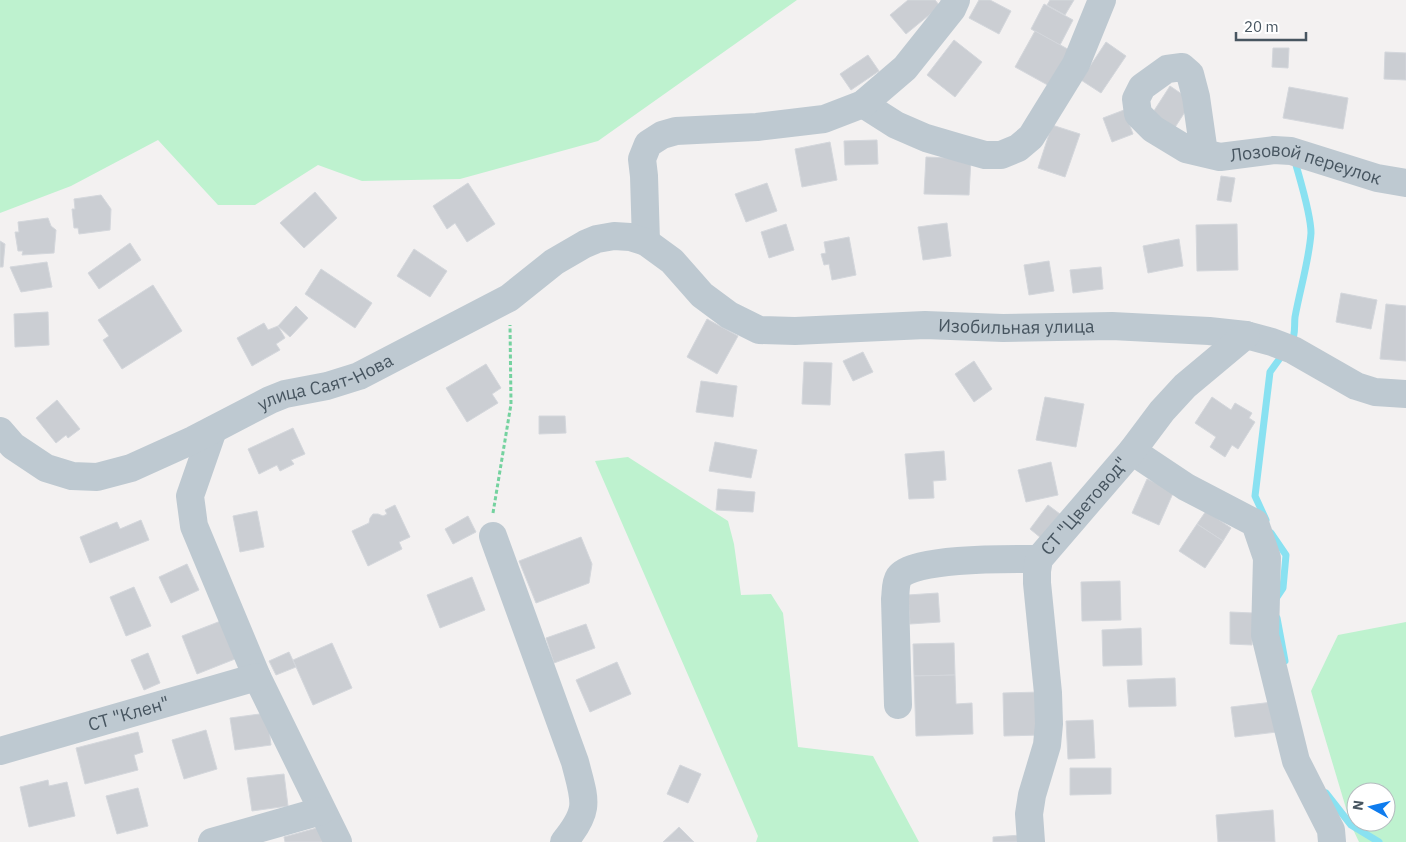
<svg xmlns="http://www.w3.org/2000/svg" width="1406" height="842" font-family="'IBM Plex Sans',sans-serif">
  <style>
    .green { fill: #bef2cf; fill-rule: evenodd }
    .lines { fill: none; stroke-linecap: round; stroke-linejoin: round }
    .stream { stroke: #89e1f1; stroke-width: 7 }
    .building { fill: #cbced3; stroke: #d4d7dc }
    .path { stroke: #74d29f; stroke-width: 3; stroke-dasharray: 4 2.5; stroke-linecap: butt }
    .minor { stroke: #bec9d1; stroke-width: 28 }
    .labels { text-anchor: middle; stroke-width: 4; stroke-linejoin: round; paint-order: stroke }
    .street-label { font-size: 18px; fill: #475560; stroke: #fff }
  </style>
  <rect width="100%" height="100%" fill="#f3f1f1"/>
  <g class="green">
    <polygon points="0,0 797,0 598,141 460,179 362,181 318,165 255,205 218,205 158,140 71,186 0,213"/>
    <polygon points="628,457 728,521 734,544 741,595 771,594 783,613 798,747 873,756 919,842 756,842 758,836 595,461"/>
    <path d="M1406,622V842H1359L1351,825L1311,691L1338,635ZM1356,792H1386V822H1356Z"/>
  </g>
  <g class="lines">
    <g class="stream">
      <path d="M1291,343C1296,336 1294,325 1295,317C1300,289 1309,261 1311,233C1311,215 1301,183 1296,165"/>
      <polyline points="1266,520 1255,496 1270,372 1283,354"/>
      <polyline points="1271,533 1286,555 1283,588 1275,600"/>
      <polyline points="1277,618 1285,661"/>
      <polyline points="1326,793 1351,825 1379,842"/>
    </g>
  </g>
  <g class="building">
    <polygon points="908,0 935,0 940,6 906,34 890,15"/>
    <polygon points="979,0 990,0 1011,11 999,34 969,18"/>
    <polygon points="1050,0 1074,0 1065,15 1047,5"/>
    <polygon points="1044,4 1073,20 1060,45 1031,29"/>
    <polygon points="1035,31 1073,52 1053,88 1015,67"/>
    <polygon points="954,40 982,62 955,97 927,75"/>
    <polygon points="1106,42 1126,56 1101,93 1081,80"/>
    <polygon points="1273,48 1289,48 1288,68 1272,67"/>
    <polygon points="1385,52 1406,53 1406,80 1384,79"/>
    <polygon points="868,55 879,71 851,90 840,74"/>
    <polygon points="1170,86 1192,101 1172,132 1150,117"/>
    <polygon points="1289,87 1348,98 1343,129 1283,118"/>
    <polygon points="1124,110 1133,134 1112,142 1103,118"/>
    <polygon points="1052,125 1080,134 1065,177 1038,168"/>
    <polygon points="877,140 878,164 845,165 844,141"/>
    <polygon points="830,142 837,180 802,187 795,149"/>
    <polygon points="926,157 971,159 969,195 924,194"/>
    <polygon points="1221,176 1235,178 1231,202 1217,200"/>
    <polygon points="468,183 495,224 467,242 455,223 447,229 433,206"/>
    <polygon points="767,183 777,211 746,222 735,194"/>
    <polygon points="315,192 337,218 304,248 280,223"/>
    <polygon points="101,195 111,209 110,230 79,234 78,228 74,228 72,209 75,209 74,199"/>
    <polygon points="48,218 51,226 56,230 54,253 22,255 23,251 18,251 15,232 19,232 18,222"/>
    <polygon points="947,223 951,256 923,260 918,227"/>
    <polygon points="786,224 794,250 769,258 761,232"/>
    <polygon points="1237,224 1238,270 1197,271 1196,225"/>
    <polygon points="849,237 856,275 832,280 829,264 824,265 821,254 826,253 824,242"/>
    <polygon points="1179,239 1183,266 1148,273 1143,246"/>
    <polygon points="0,241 5,244 3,267 0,267"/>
    <polygon points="130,243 141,260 99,289 88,273"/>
    <polygon points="414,249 447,271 430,297 397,276"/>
    <polygon points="1049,261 1054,291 1029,295 1024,265"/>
    <polygon points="47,262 52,287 21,292 10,267"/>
    <polygon points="1101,267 1103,289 1073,293 1070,270"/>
    <polygon points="321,269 372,303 355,328 305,294"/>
    <polygon points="153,285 182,331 122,369 103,340 109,336 98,320"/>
    <polygon points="1341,293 1377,300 1371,329 1336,322"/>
    <polygon points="1386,304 1406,306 1406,361 1380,359"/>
    <polygon points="296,306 308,318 290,337 278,326"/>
    <polygon points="48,312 49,345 15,347 14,314"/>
    <polygon points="707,319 738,336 717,374 687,357"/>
    <polygon points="264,323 268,330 278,326 285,338 276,344 280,350 252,366 237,338"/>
    <polygon points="863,352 873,372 853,381 843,361"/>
    <polygon points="974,361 992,389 974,402 955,374"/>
    <polygon points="804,362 832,363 830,405 802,404"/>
    <polygon points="486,364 501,388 492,394 498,403 467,422 446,388"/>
    <polygon points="701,381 737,386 733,417 696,412"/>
    <polygon points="1045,397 1084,404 1076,447 1036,440"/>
    <polygon points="1212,397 1231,410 1235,403 1252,413 1249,418 1255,422 1238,449 1232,445 1225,457 1210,447 1216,437 1195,423"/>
    <polygon points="57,400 80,429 68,438 66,435 56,443 36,418"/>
    <polygon points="539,416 565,416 566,433 539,434"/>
    <polygon points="293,428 305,454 291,460 294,464 280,471 277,465 259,474 248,449"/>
    <polygon points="715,442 757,450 751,478 709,471"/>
    <polygon points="944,451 946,480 933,481 934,498 909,499 905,454"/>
    <polygon points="1051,462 1058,495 1026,502 1018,470"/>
    <polygon points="1147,479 1174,491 1159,525 1132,513"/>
    <polygon points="718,489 755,492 753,512 716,510"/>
    <polygon points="395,505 410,537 399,542 402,549 368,566 352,531 369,523 370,518 373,514 378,514 383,516 387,514 385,510"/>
    <polygon points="1048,505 1060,514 1041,538 1030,529"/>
    <polygon points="257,511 264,547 240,552 233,516"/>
    <polygon points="1206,511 1231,528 1223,541 1197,524"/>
    <polygon points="468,516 476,532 453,544 445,529"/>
    <polygon points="141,520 149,540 90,563 80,537 117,522 120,529"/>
    <polygon points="1197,524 1223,541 1205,568 1179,551"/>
    <polygon points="581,537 592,564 589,583 536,603 519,561"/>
    <polygon points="187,564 199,590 171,603 159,577"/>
    <polygon points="472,577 485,610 440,628 427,595"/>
    <polygon points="1120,581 1121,620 1082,621 1081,582"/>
    <polygon points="134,587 151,626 126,636 110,597"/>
    <polygon points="938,593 940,622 910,624 908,595"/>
    <polygon points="1230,612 1253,613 1252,645 1230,644"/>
    <polygon points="226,619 240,657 197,674 182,636"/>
    <polygon points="586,624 595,648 554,663 546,638"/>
    <polygon points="1141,628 1142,665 1103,666 1102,630"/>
    <polygon points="332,643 352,688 313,705 293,660"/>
    <polygon points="954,643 955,675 914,676 913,644"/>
    <polygon points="289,652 296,667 276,675 269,661"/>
    <polygon points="148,653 160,683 144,690 131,660"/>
    <polygon points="617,662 631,694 590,712 576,680"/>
    <polygon points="955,675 956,704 972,703 973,734 916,736 914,676"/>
    <polygon points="1175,678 1176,706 1129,707 1127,680"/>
    <polygon points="1040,692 1041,735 1004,736 1003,693"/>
    <polygon points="1273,702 1277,732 1235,737 1231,707"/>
    <polygon points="267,713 271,745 235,750 230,718"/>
    <polygon points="1093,720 1095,758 1068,759 1066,721"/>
    <polygon points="206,730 217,769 184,779 172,740"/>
    <polygon points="138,732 143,752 134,755 138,770 85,784 76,748"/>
    <polygon points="680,765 701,774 688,803 667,794"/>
    <polygon points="1070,768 1111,768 1111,794 1070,795"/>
    <polygon points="284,774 288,806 252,811 247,778"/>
    <polygon points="48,780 49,786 67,782 75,816 29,827 20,787"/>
    <polygon points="138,788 148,826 117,834 106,796"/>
    <polygon points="1273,810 1275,842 1218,842 1216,815"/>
    <polygon points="324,826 328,842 285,842 284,837"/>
    <polygon points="679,827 694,842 663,842"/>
    <polygon points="1021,835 1022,842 993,842 993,837"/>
  </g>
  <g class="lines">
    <polyline class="path" points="493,513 511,404 510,325"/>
    <g class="minor">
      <polyline points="863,104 896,125 926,138 960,148 985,155 1001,155 1018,148 1031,137 1076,64 1102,0"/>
      <path id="s1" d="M1204,153L1196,97L1190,74L1182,67L1167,69L1142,87L1136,99L1138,114L1153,129L1186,149L1220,157L1274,150L1291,151L1377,178L1406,183"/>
      <polyline points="646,242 644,176 642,159 648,144 662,135 676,131 757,127 824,119 863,104 905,68 952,9 956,0"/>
      <polyline points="213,430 190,496 194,526 257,677 338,842"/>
      <path id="s2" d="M0,431L13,446L46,468L72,476L97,477L131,468L193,440L270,400L285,394L327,386L359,376L509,298L554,262L585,244L597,239L614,236L630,237L646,242L672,261L702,295L729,315L759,330L795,331L925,325L1003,328L1112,326L1209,331L1246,335L1272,342L1293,350L1356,386L1375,392L1406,394"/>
      <polyline points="1132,451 1186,487 1255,523 1267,558 1265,635 1296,761 1331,830 1332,842"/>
      <path d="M493,536L575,762C585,801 591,809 564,842"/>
      <path d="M898,705L895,599C896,592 895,583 899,577C913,557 1013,559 1039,559"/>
      <path id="s3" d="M0,751L257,677"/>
      <polyline points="212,842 321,811"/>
      <path id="s4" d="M1031,842L1029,814L1032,795L1047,745L1049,724L1048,693L1037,583V571L1039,559L1132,451L1162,411L1185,386L1246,335"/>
    </g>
  </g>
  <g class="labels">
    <g class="street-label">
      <text dy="6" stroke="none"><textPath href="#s1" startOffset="348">Лозовой переулок</textPath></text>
      <text dy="6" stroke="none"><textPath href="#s2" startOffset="1122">Изобильная улица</textPath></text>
      <text dy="6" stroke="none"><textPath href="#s2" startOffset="360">улица Саят-Нова</textPath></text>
      <text dy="6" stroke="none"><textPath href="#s4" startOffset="356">СТ "Цветовод"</textPath></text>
      <text dy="6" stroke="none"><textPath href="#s3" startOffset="134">СТ "Клен"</textPath></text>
    </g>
  </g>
  <g transform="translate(1371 807) rotate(278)"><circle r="24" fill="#ffffff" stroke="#b5bbbf"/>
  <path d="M0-4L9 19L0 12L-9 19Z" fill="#0f7cee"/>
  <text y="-8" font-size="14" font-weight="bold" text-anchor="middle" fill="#475560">N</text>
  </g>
  <path d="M1236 32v8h70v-8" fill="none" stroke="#475560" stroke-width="2.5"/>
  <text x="1244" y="32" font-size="15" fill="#475560" stroke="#ffffff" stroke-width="4" paint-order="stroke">20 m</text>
</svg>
